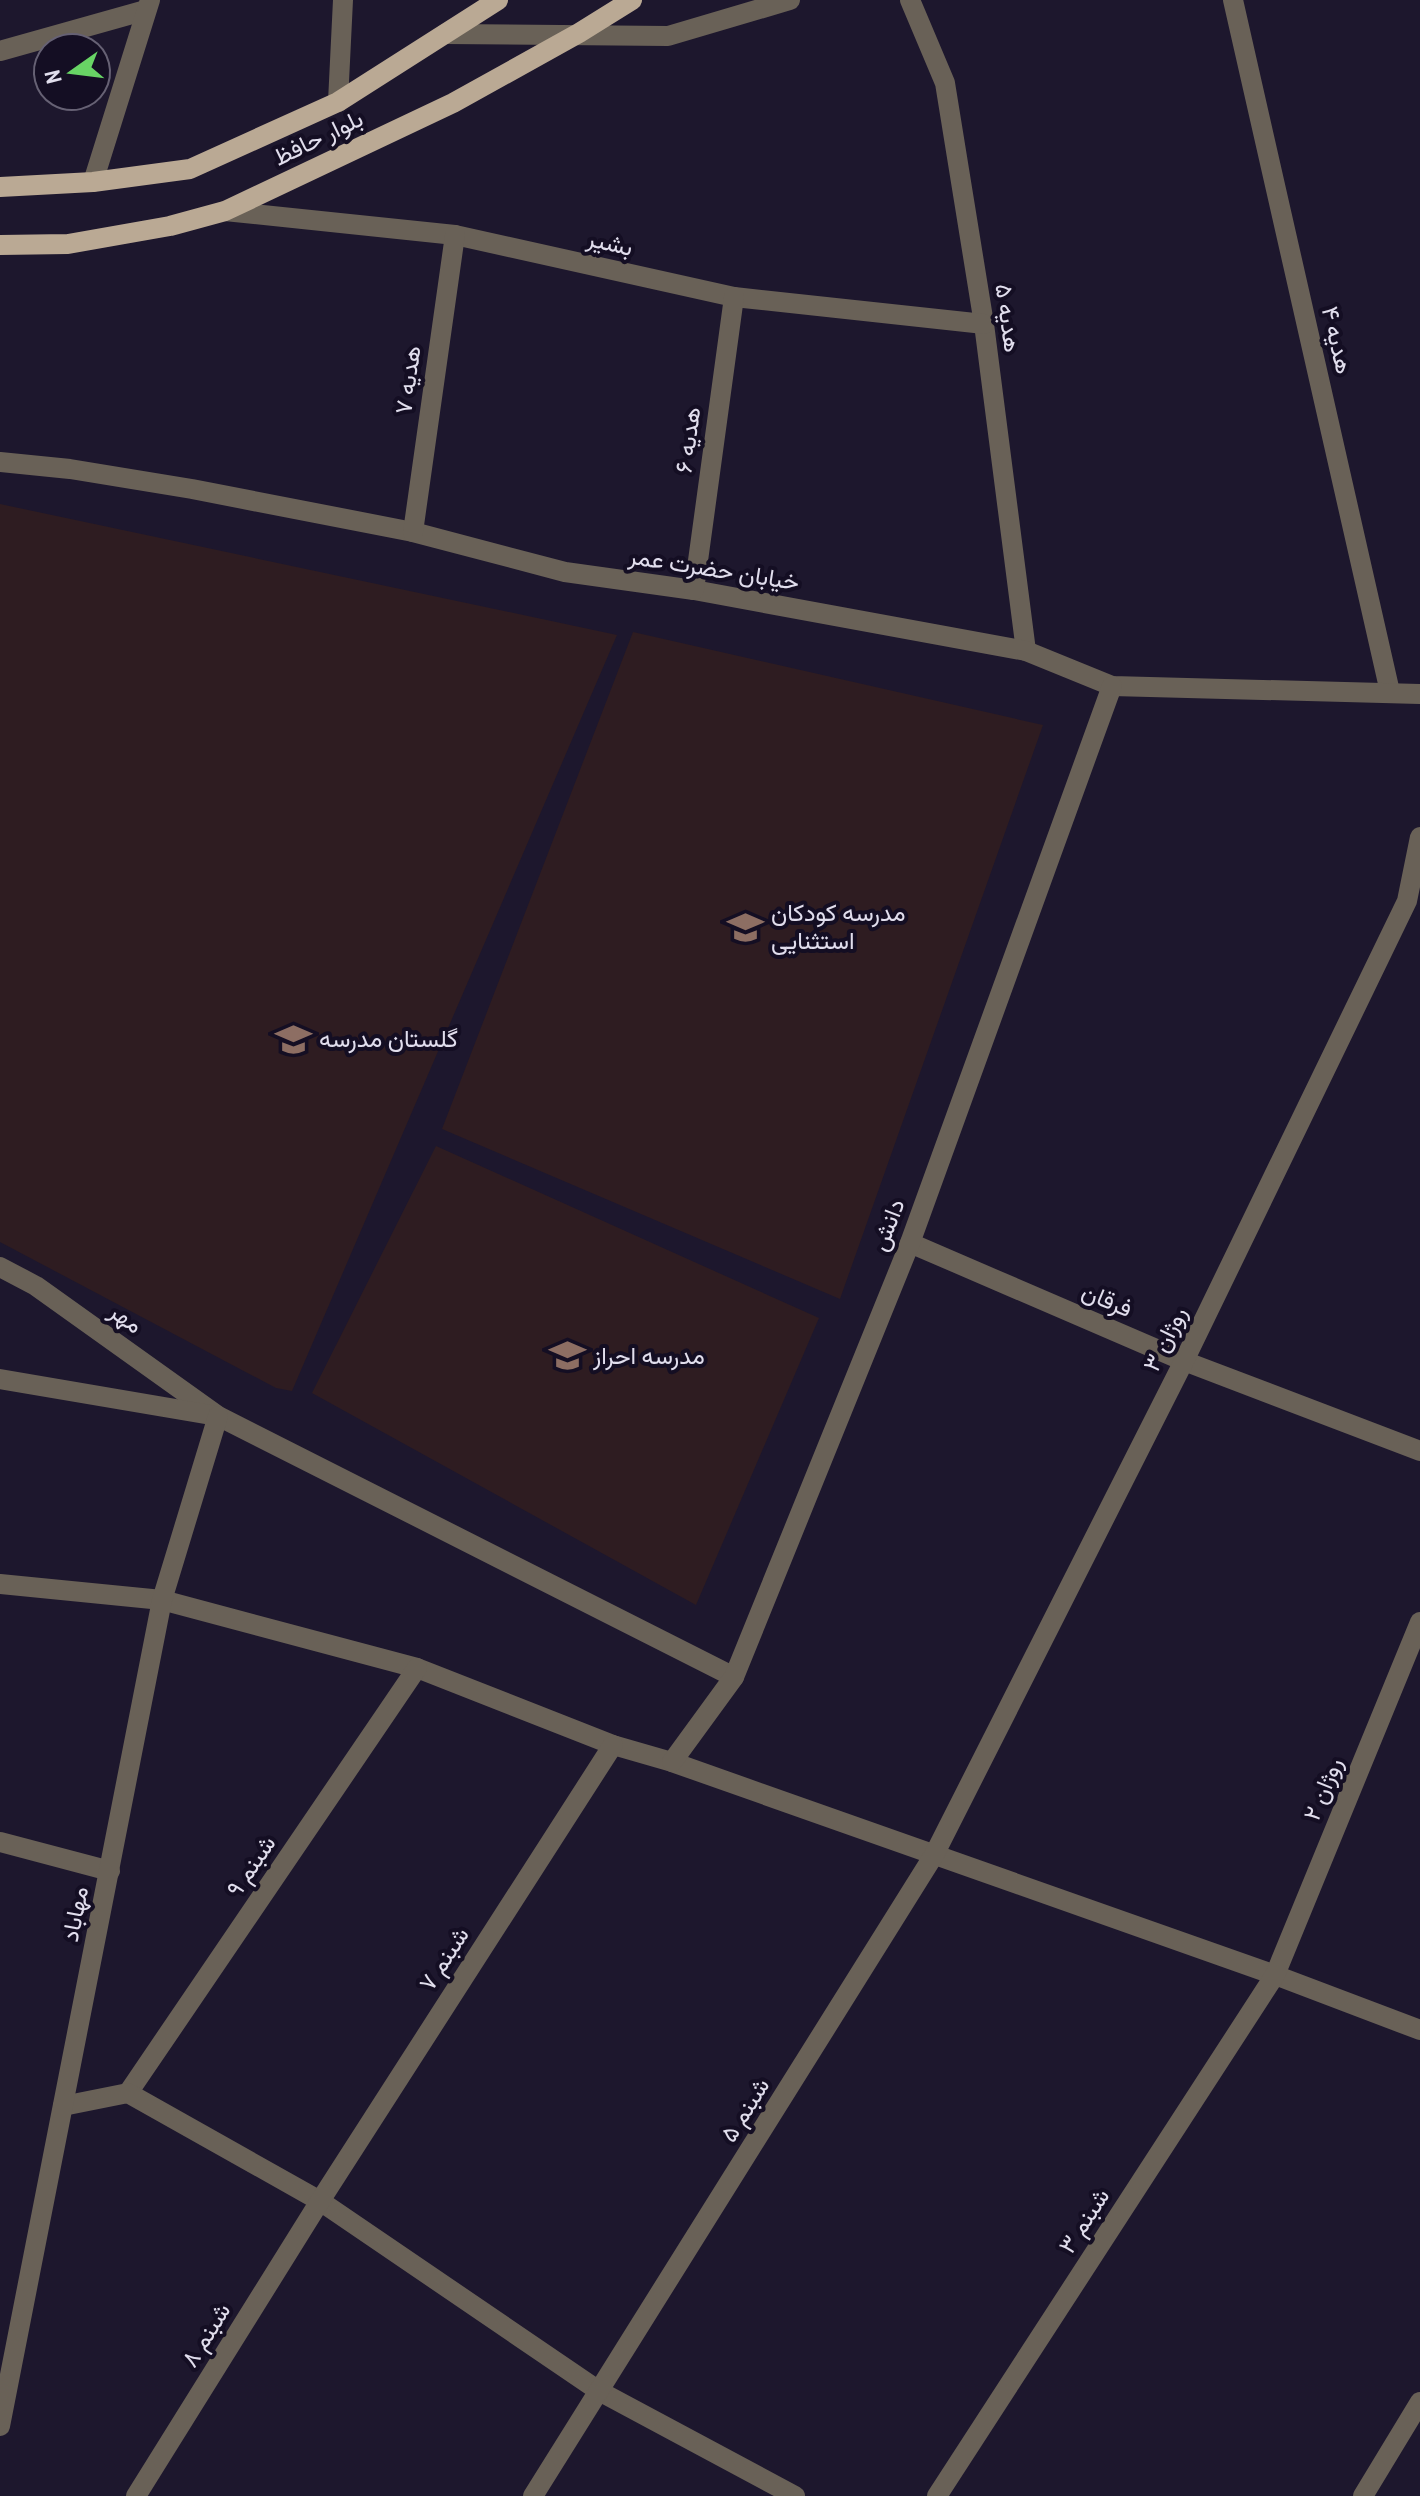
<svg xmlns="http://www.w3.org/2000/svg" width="1420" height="2496" font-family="'Archivo Narrow',Vazirmatn,sans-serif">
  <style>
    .education { fill: #2e1c21 }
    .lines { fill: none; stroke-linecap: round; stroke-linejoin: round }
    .minor { stroke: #696157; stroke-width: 20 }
    .major { stroke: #baa994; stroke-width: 20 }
    .labels { text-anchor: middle; stroke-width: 8; stroke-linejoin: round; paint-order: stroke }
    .street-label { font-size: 24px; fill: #e1deed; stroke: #140e23 }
    .poi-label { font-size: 24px; fill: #e1deed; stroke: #140e23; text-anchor: start }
  </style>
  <rect width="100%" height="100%" fill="#1d172d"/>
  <g class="education">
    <polygon points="0,504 617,635 292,1391 276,1388 0,1242"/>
    <polygon points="633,632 1043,725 840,1299 442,1129"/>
    <polygon points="436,1146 819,1318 696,1605 312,1393"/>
  </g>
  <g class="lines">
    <g class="minor">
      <polyline points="910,0 945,83 984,324 1026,651"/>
      <polyline points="1233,0 1390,692"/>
      <polyline points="445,34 668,36 790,0"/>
      <polyline points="0,51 146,10"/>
      <polyline points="338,102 343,0"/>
      <polyline points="93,182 150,0"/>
      <polyline points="225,211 455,235 734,297 984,324"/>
      <polyline points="0,462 70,469 192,489 413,532 565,572 694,590 1026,651 1112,686 1420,694"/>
      <polyline points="413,532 455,235"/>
      <polyline points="694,590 734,297"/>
      <polyline points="910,1243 1184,1361 1420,1451"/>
      <polyline points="0,1267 36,1286 218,1416 734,1677"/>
      <polyline points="0,1379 211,1415"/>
      <polyline points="0,1584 162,1600 417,1668 613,1745 672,1762 1275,1975 1420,2030"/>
      <polyline points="672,1762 734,1677 910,1243 1112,686"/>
      <polyline points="0,1842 110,1871"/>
      <polyline points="128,2093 417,1668"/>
      <polyline points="63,2106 128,2093 320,2201 599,2391 795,2496"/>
      <polyline points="0,2426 162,1600 218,1416"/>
      <polyline points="136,2496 320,2201 613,1745"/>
      <polyline points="533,2496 934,1855 1184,1361 1407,901 1420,837"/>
      <polyline points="937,2496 1275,1975 1420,1622"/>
      <polyline points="1363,2496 1420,2402"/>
    </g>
    <g class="major">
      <polyline points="0,187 93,182 190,169 338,102 498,0"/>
      <polyline points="0,245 68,244 170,226 225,211 453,103 579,33 632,0"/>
    </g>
  </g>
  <defs>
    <symbol id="school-bare" viewBox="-9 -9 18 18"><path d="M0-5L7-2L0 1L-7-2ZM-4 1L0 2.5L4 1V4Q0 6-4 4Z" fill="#8d6e63" stroke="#140e23" stroke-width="2.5" paint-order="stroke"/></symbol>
  </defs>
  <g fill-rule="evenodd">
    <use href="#school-bare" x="720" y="902" width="51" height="51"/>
    <use href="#school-bare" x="268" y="1014" width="51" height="51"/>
    <use href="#school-bare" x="542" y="1330" width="51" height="51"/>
  </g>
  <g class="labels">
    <g class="street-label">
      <text transform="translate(318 138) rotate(-26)" y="8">بلوار حافظ</text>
      <text transform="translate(610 243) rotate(13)" y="8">بشیر</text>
      <text transform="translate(1008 318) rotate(82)" y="8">هدیه ۵</text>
      <text transform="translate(1337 340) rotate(77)" y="8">هدیه ۴</text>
      <text transform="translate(408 380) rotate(-82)" y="8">هدیه ۷</text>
      <text transform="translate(688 440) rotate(-82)" y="8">هدیه ۶</text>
      <text transform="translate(714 569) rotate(9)" y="8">خیابان حضرت عمر</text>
      <text transform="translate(888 1225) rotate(-69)" y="8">دانش</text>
      <text transform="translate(1107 1300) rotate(23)" y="8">فرقان</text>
      <text transform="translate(126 1318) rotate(36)" y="8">مهر</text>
      <text transform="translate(1165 1339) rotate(-64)" y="8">روژان ۳</text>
      <text transform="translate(1323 1789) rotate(-68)" y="8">روژان ۲</text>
      <text transform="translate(251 1866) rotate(-56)" y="8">شبنم ۹</text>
      <text transform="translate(75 1914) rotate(-79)" y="8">مهاباد</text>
      <text transform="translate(444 1959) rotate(-57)" y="8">شبنم ۷</text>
      <text transform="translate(745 2110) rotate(-58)" y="8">شبنم ۵</text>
      <text transform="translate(1084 2221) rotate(-57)" y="8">شبنم ۳</text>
      <text transform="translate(206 2335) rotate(-58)" y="8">شبنم ۸</text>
    </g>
    <g class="poi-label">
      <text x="771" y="921">مدرسه کودکان<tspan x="771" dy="28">استثنایی</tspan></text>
      <text x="319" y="1047">گلستان مدرسه</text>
      <text x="593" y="1364">مدرسه احراز</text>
    </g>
  </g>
  <g transform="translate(72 72) rotate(256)"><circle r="38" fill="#140e23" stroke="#666174" stroke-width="2"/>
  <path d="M0-6L14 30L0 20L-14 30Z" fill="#68d465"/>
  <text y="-12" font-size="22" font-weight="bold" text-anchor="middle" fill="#e1deed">N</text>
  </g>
</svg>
